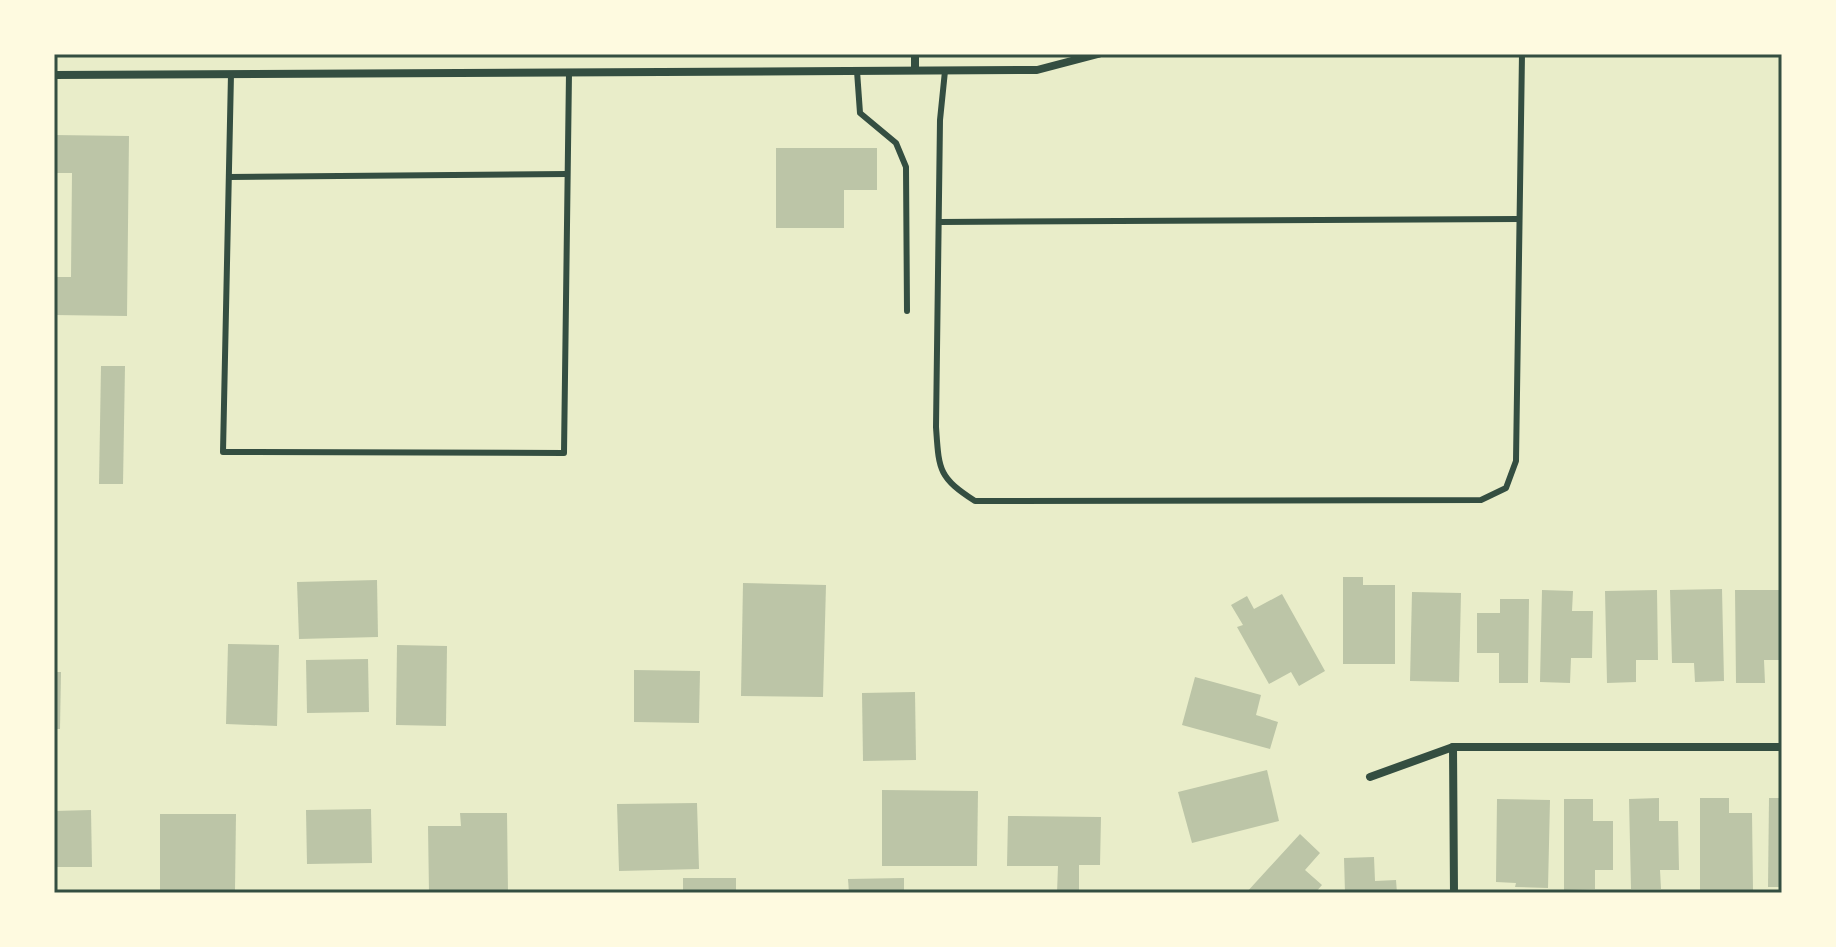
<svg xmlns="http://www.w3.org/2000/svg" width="1836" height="947" font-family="Overpass,sans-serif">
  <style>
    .building { fill: #bcc5a7 }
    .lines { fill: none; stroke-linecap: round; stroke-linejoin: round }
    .service { stroke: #344e41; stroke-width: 6 }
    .minor { stroke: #344e41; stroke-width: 8 }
    .neatline { fill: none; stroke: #344e41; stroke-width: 3 }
  </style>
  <rect width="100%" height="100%" fill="#e9edc9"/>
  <g class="building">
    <polygon points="54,135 129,136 127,316 54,315 54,277 71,277 72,173 54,173"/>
    <polygon points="776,148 877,148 877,190 844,190 844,228 776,228"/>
    <polygon points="101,366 125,366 123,484 99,484"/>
    <polygon points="1343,577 1363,577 1363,585 1395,585 1395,664 1343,664"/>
    <polygon points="377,580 378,637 299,639 297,582"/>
    <polygon points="743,583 826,585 823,697 741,696"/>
    <polygon points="1722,589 1724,681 1695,682 1694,663 1672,663 1670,590"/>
    <polygon points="1542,590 1573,591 1572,611 1593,611 1592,658 1571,658 1570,683 1540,682"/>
    <polygon points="1657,590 1658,660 1636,660 1636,682 1607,683 1605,591"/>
    <polygon points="1735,590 1782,590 1782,660 1764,660 1765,683 1736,683"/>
    <polygon points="1412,592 1461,593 1459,682 1410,681"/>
    <polygon points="1282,594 1325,671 1299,686 1291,672 1269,684 1237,627 1243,625 1231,605 1247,596 1254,609"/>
    <polygon points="1500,599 1529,599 1528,683 1499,683 1499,653 1477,653 1477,613 1500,613"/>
    <polygon points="228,644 279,645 277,726 226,724"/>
    <polygon points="397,645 447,646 446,726 396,725"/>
    <polygon points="368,659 369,712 307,713 306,660"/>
    <polygon points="634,670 700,671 699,723 634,722"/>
    <polygon points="54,672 61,672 60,729 54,729"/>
    <polygon points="1195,677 1261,695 1256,715 1278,722 1270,749 1182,725"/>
    <polygon points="915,692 916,760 863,761 862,693"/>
    <polygon points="1267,770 1279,821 1192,843 1178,792"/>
    <polygon points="882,790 978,791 977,866 882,866"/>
    <polygon points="1659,798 1659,821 1678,821 1679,870 1660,870 1661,889 1631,889 1629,799"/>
    <polygon points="1700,798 1729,798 1729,813 1752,813 1753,890 1700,890"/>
    <polygon points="1769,798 1782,798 1782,887 1768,887"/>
    <polygon points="1497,799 1550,800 1548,888 1515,887 1516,883 1496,882"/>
    <polygon points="1564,799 1593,799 1593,821 1613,821 1613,870 1595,870 1595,889 1564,890"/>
    <polygon points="697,803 699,869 619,871 617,804"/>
    <polygon points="371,809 372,863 307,864 306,810"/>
    <polygon points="91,810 92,867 54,867 54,811"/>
    <polygon points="460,813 507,813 508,893 429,893 428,826 461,826"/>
    <polygon points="160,814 236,814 235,890 160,893"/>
    <polygon points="1008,816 1101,817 1100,865 1079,865 1079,893 1057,893 1058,866 1007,866"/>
    <polygon points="1300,834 1320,853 1305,870 1322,885 1315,893 1246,893"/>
    <polygon points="1374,857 1375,881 1396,880 1397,893 1345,893 1344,858"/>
    <rect x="683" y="878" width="53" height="15"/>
    <polygon points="904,878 904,893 849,893 848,879"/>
  </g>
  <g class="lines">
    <g class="service">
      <polyline points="857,71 860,113 896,143 906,167 907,311"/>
      <path d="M945,71L940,120L936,427C939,470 938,477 975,501L1481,500L1506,488L1516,461L1522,54"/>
      <polyline points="231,74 223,452 564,453 569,73"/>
      <polyline points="229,177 567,174"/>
      <polyline points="940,222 1519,219"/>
    </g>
    <g class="minor">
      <polyline points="915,70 915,54"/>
      <polyline points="54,75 1037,70 1098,54"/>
      <polyline points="1453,747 1454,893"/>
      <polyline points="1370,777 1453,747 1782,747"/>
    </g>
  </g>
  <rect width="1836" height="947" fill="none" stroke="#fefae0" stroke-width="112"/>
  <rect x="56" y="56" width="1724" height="835" class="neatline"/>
</svg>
